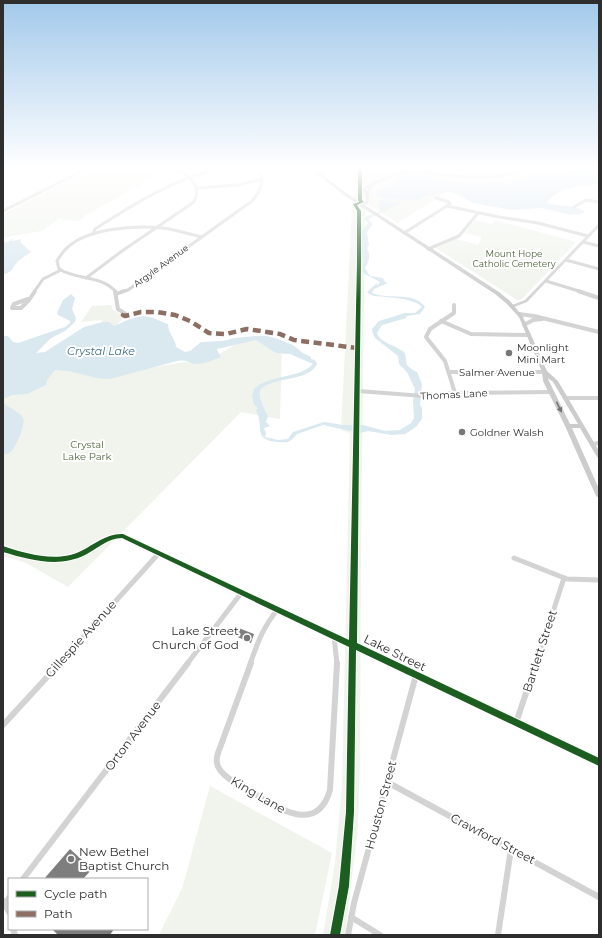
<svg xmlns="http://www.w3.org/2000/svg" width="602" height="938" font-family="Montserrat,sans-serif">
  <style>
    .green { fill: #f0f4ec }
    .water { fill: #dae8f0 }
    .building { fill: #7e7e7e }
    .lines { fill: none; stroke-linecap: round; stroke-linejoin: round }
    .minor-far3 { stroke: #d3d3d3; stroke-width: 3 }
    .minor-far2 { stroke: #d3d3d3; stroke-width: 4 }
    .minor-far1 { stroke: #d3d3d3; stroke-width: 5 }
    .minor { stroke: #d3d3d3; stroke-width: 6 }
    .tertiary { fill: #d3d3d3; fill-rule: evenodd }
    .secondary { fill: #ccc; fill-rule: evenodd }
    .quiet { stroke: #8d6e63; stroke-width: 4.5; stroke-dasharray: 8 4.5; stroke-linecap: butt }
    .cycleway-casing { stroke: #fff; stroke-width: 2 }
    .cycleway { fill: #1b5e20; fill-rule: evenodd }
    .oneway { fill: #757575 }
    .poi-dot { fill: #777; stroke: #fff; stroke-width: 1.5 }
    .labels { text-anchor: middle; stroke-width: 4; stroke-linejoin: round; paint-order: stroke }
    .far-park-label { font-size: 9px; fill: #52673e; stroke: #fff }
    .far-street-label { font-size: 9px; fill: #2e2e2e; stroke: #fff }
    .poi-label { font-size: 10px; fill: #2e2e2e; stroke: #fff; text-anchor: start }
    .street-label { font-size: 10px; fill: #2e2e2e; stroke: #fff }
    .park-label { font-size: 10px; fill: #52673e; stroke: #fff }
    .water-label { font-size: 11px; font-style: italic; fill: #41708b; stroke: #fff }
    .near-poi-label { font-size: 12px; fill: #2e2e2e; stroke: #fff; text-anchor: end }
    .near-street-label { font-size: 12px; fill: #2e2e2e; stroke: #fff }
  </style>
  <rect width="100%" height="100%" fill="#fff"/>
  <g class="green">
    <polygon points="91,169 144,170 160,176 150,179 83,217 79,221 59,219 41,231 3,238 3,214"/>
    <polygon points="356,169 584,169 585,174 448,191 398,223 365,203 361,549 360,765 358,828 345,935 323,935 335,863 342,786 350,433 341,430 352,209 356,184"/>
    <polygon points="475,220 492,224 495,220 576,242 522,299 517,300 436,248 456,239 478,245 482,237 465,233"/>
    <polygon points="111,305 113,310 125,317 117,324 146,335 121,355 155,367 215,357 244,339 282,341 280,419 241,412 68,587 24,562 3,556 3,392 107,331 101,320 81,322 92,306"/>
    <polygon points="210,786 332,853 315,935 159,935 182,889"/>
  </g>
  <g class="water">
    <path d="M569,169H599V182C592,188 583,185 574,187C564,189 553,194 547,202C557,208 579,203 585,213L570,215L542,208L512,210L473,203L459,195L448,191L413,201L378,198L374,192L393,183L397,178L406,176L426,177L468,184L494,182L505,184L536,175L572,172Z"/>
    <path d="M382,200L402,203L368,219L373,224L367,232L369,245L367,248C371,256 369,261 365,268L370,276L383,278L385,282L388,283L374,289L372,293C388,300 414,291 425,307L420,314L407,316L406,318L382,325L377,333C381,344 396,345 405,353C407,365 404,365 417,372L422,384L420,405L422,408V419L416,427L405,434L391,435L368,431L360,433L323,425L297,434C290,442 289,443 278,442C251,440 265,425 256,411L258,408L254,405L252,396L254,389C269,374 300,379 313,364L290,354L276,353L256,340L217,349V350L221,357C213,360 205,364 196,364C188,364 190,359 177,361L110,379L97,378L68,371L55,370L47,380L46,385L27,394L12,395L3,399V336H8L13,342L18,343L65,327L70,323V321L58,315L57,313L63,300L71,294L75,298L72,309L76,318L75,322L65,331L51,338L36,353L45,352L84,327L103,322H109L114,326C125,322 137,314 149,317C156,318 161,322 168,324C168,333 176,340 176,347L185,352L190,351L201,342L223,341L234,338L255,336H267L278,339L293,345L303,353L311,357V359L315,360L317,364C309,382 273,376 260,390C258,399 264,407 268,416L266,422L270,426L264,428L266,433L265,437L278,440L288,439L293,432L324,422L343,425H363L385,431L400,430L411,423L414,418L413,401L415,389L407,372L399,364L398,356L375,338L373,334L372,329L379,321L405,313H415L422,307C415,298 386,297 374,296L369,294L367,292L377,283V286L380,282L363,273L362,231L368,223L364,219L367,216L380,212L379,201Z"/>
    <polygon points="16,236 11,241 22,239 20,242 31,252 18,261 11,271 3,275 3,242 8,242"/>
    <path d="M3,402C8,408 20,412 23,418C26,424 16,446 12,451C9,454 6,454 3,454Z"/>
  </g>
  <g class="building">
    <polygon points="236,627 254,634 251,643 231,634"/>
    <polygon points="70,849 92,869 83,879 44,879"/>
    <polygon points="52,929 114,929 110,935 58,935"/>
  </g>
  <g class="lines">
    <g class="minor-far3">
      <polyline points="197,188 238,185 263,179"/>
      <path d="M368,196L364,190L365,188C378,181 390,175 405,172C416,170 428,172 438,174C468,177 495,181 523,169"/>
      <polyline points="362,206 367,202 368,192 372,185"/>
      <polyline points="447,206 499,217 538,223 588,236"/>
      <polyline points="574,207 586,200 599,202"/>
      <polyline points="3,211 86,169"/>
      <polyline points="404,233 450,204 449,202 436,198"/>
      <path d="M93,234L95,229C134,204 172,180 217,169"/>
      <polyline points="583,242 599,246"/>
      <polyline points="428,249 459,236 478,213"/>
      <polyline points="566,260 599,269"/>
      <path d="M86,278L122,251L194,202C202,186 190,176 176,169"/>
      <polyline points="546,281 582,292"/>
      <polyline points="34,292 43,279 61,270"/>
      <path d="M116,292C102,275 76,280 59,269L57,261C59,258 61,254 64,251C83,228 135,225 163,228C176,230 189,234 202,237"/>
      <path d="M121,292L128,290L252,201C261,191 265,181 259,169"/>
    </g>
    <g class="minor-far2">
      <polyline points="115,291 118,309 127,315"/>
      <polyline points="578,291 599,298"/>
      <polyline points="116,294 124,291"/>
      <polyline points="28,299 14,304 12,308 21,308 29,300 35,291"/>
      <polyline points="454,305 454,313 430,329 426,337 445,361 455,393"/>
      <polyline points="519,314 534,316 599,332"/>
      <polyline points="441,321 471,334 529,335"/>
      <polyline points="524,325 533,320 542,319"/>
      <polyline points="450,372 545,372"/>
      <polyline points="358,391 424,396 452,393 551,392"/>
      <polyline points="565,398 599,398"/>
      <polyline points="592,444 599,443"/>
    </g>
    <g class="minor-far1">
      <path d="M3,549C29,557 58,565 84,552C97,546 108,535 123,536L392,664"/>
      <polyline points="514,558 567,579 599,580"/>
      <polyline points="334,636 337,664"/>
      <polyline points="59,664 159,553"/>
      <polyline points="187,664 242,592"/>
      <path d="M250,664C258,642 263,627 278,609"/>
      <polyline points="536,664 564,578"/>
    </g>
    <g class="minor">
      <path d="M251,663L218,753C216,759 216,765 220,770C228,781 242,786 253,793C278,808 317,835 330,790L337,663"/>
      <polyline points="390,663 599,762"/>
      <polyline points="516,723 536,663"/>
      <polyline points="3,725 60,663"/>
      <polyline points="387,782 599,897"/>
      <polyline points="23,879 188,663"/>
      <polyline points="3,901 9,912"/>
      <polyline points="5,903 9,898"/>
      <polyline points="351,917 380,935"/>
      <polyline points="13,929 15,935"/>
      <polyline points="348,935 354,903 416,675"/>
      <polyline points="498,935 511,849"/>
    </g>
    <polygon class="tertiary" points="598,224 599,224 599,227 527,302 514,307 512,307 512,305 525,300"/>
    <path class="secondary" d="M311,169H315L346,193L499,292L510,301L523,317L547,371L558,381L599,451V458L597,457L580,428H572L599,489V498L596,496L565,426L543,381L542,372L519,317L506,303L495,294L344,195ZM548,378L553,382L578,424H570L549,381Z"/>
    <polyline class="quiet" points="124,314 123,315 125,316 141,312 157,312 175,315 190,321 209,333 226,334 247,329 280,334 294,340 357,348"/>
    <defs>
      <path id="cycleway" d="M358,169H362V200L364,202L357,205L361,211V262L357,643L599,758V766L356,650L354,812L349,886L340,935H330L339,886L346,812L349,647L122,538C108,538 97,549 85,555C59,568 30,560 3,552V546C27,554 57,563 81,551C95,544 107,533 123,534L349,640L357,262V211L353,204L359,202L358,200Z"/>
    </defs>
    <use href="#cycleway" class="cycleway-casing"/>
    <use href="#cycleway" class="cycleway"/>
  </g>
  <defs><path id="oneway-solid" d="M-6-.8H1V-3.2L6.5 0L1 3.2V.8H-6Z"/></defs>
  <use class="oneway" href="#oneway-solid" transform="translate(559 407) rotate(64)"/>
  <linearGradient id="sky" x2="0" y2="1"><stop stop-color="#a2c9eb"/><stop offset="0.56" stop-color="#fff"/><stop offset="1" stop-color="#fff" stop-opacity="0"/></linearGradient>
  <rect width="602" height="300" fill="url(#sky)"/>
  <g class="poi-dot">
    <circle cx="509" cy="353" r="4"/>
    <circle cx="462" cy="432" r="4"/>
    <circle cx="247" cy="638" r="4"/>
    <circle cx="71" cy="859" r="4"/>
  </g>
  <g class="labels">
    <g class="far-park-label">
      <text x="514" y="257">Mount Hope<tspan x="514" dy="10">Catholic Cemetery</tspan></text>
    </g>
    <g class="far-street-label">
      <text transform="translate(161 266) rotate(-36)" y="3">Argyle Avenue</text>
    </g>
    <g class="poi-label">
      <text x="517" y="351">Moonlight<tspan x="517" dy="12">Mini Mart</tspan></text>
      <text x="470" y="436">Goldner Walsh</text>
    </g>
    <g class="street-label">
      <text x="497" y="376">Salmer Avenue</text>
      <text transform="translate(454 394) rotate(-3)" y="4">Thomas Lane</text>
    </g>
    <g class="park-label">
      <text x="87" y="448">Crystal<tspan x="87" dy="12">Lake Park</tspan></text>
    </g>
    <g class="water-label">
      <text x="101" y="355">Crystal Lake</text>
    </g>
    <g class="near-poi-label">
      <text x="239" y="635">Lake Street<tspan x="239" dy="14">Church of God</tspan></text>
      <text x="79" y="856" text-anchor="start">New Bethel<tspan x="79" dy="14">Baptist Church</tspan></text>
    </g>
    <g class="near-street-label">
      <text transform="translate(81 639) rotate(-48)" y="4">Gillespie Avenue</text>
      <text transform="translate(540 651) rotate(-72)" y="4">Bartlett Street</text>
      <text transform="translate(395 653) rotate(26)" y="4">Lake Street</text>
      <text transform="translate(133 736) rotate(-53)" y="4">Orton Avenue</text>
      <text transform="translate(258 795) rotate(30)" y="4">King Lane</text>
      <text transform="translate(381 805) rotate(-75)" y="4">Houston Street</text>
      <text transform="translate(493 839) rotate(28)" y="4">Crawford Street</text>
    </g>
  </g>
  <rect width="602" height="938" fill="none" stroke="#2e2e2e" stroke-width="8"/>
  <rect x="8" y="878" width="140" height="52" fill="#ffffff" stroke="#ababab"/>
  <rect x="16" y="891" width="20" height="6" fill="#1b5e20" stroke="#ababab"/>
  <text x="44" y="898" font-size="12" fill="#2e2e2e">Cycle path</text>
  <rect x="16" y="911" width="20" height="6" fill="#8d6e63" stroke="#ababab"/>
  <text x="44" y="918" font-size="12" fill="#2e2e2e">Path</text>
</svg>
